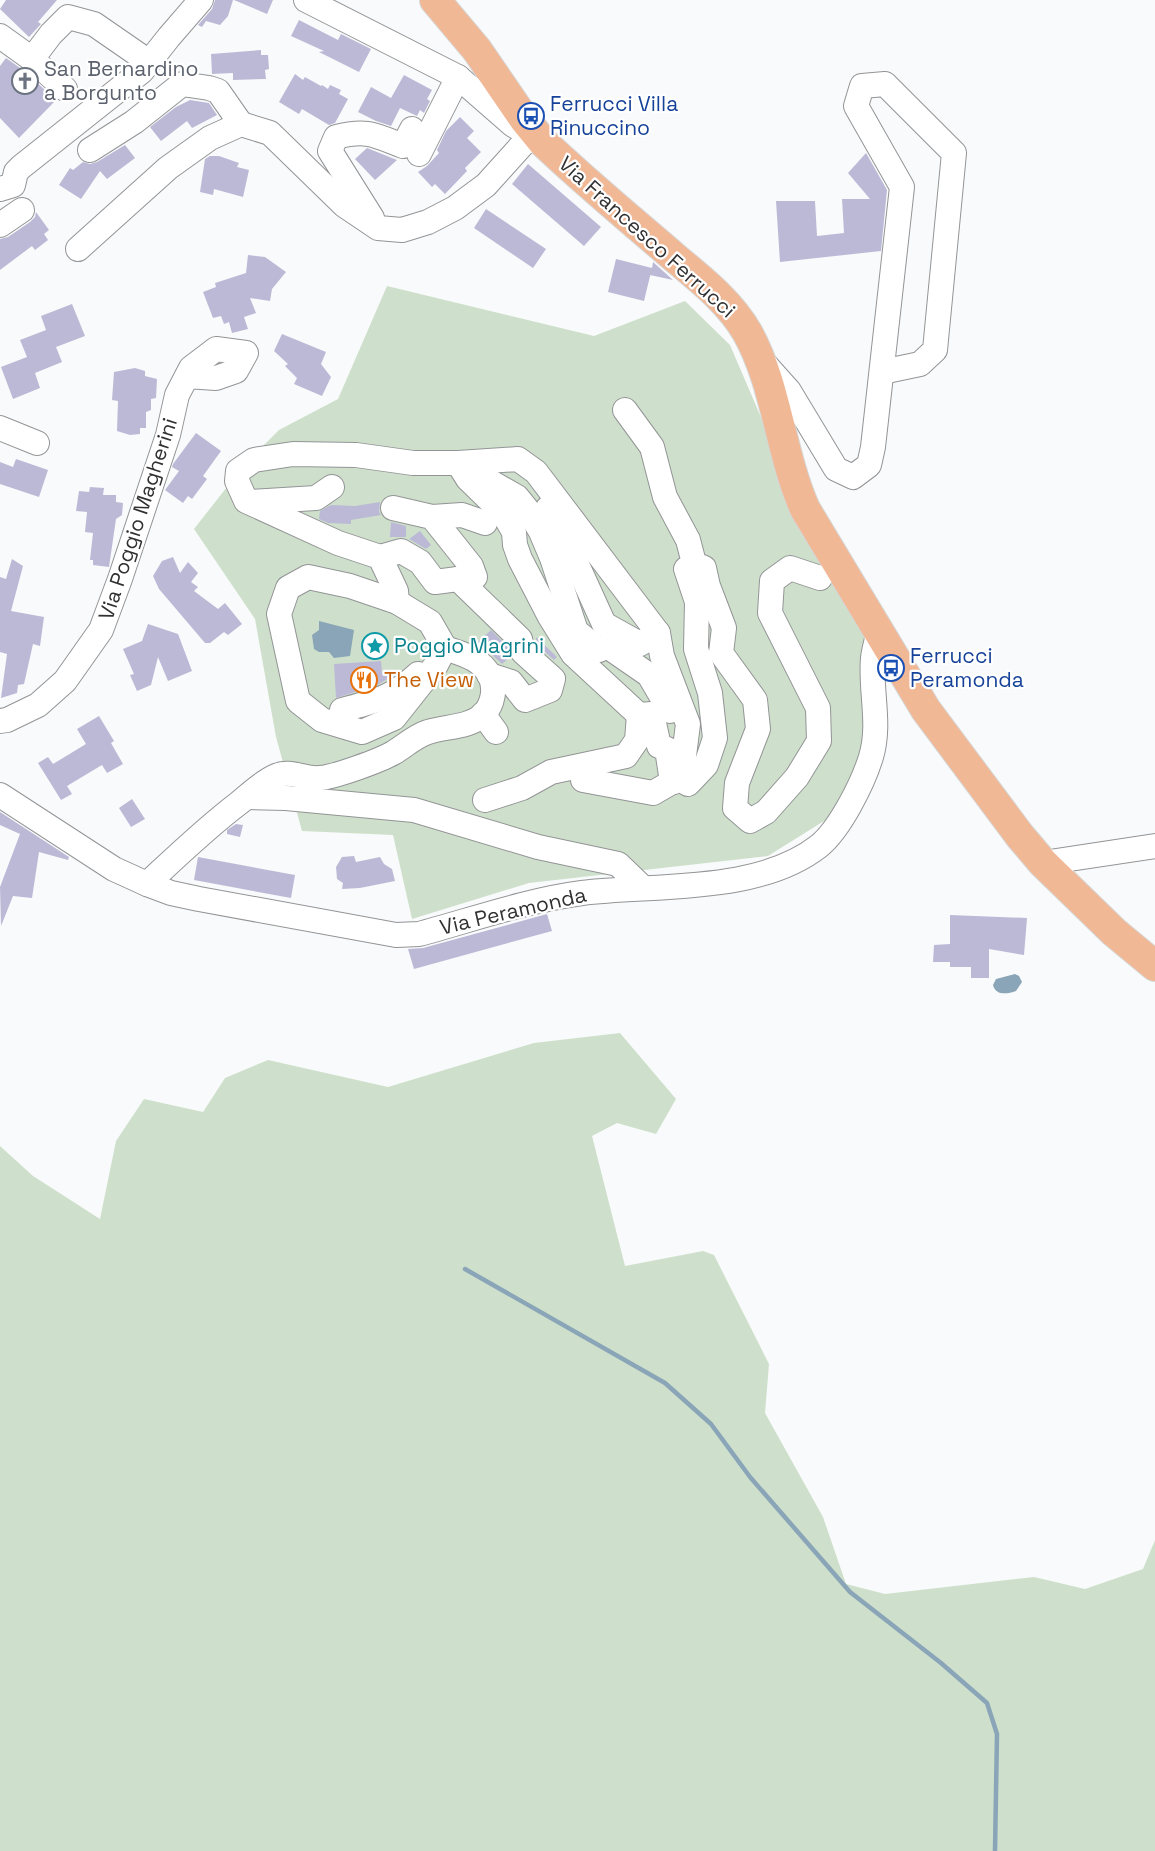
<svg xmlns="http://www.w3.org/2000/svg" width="1155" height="1851" font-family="'Space Grotesk',sans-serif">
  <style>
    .green { fill: #cee0cb }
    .water { fill: #89a5b7 }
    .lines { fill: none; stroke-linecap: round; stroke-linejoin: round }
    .stream { stroke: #89a5b7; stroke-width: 4.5 }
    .building { fill: #bcb9d7 }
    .minor-casing { stroke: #939496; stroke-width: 26 }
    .major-casing { stroke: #d6d6d6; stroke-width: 32 }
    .minor { stroke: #fff; stroke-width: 24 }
    .major { stroke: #f1b896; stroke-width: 30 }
    .labels { text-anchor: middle; stroke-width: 4.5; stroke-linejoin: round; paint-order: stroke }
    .worship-label { font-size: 21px; fill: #5b616d; stroke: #fff; text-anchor: start }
    .transit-label { font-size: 21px; fill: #164399; stroke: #fff; text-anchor: start }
    .street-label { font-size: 21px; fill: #313132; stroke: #fff }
    .culture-label { font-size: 21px; fill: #0d838f; stroke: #fff; text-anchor: start }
    .food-label { font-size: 21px; fill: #c56008; stroke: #fff; text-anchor: start }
  </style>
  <rect width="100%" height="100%" fill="#f9fafb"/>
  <g class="green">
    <polygon points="387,286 594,336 685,301 730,345 800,508 868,640 869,740 832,816 768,856 529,883 412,919 393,835 302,831 276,737 255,619 194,529 245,464 279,430 338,399"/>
    <polygon points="620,1033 676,1099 656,1134 617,1123 592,1136 625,1266 703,1251 714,1255 769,1364 765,1413 823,1517 846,1584 885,1594 1034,1577 1085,1589 1143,1569 1155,1540 1155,1851 0,1851 0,1146 33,1176 100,1219 116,1141 144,1099 203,1112 225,1078 268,1060 388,1087 534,1043"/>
  </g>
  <g class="water">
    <polygon points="319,621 354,630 350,656 334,658 329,652 319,652 314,649 312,635 319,630"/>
    <path d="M1015,974L1019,976L1022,982L1016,991C1007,994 996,996 993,985L996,979Z"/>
  </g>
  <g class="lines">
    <polyline class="stream" points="465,1269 665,1383 711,1424 750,1477 850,1592 941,1663 987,1703 997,1734 995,1851"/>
  </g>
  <g class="building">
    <polygon points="6,0 57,0 38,22 41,24 29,37 0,9"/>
    <polygon points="215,0 233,0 228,16 220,25 206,21 202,27 198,25 212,9"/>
    <polygon points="234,0 273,0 267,14"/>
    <polygon points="299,20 338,40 341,34 371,49 359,72 319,52 324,51 291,36"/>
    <polygon points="261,50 261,55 268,55 269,69 265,70 266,79 233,80 233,73 212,74 211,54"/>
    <polygon points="6,58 23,70 56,100 19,138 0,118 0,66"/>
    <polygon points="295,74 303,80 305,77 321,86 322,85 328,89 330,85 341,90 339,94 348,99 335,123 329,125 302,109 299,114 279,102"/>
    <polygon points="404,75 432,90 427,99 430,101 424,113 420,110 417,116 400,108 391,126 376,121 358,112 371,87 391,98"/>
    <polygon points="190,100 209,103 217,115 192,128 187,121 161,141 150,127 176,107"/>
    <polygon points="460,117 474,131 467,138 481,152 465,168 467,171 445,194 435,184 432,187 418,172 427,166 439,153 437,150 446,131"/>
    <polygon points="125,145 135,158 107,179 100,171 81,199 59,185 70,168 73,170 83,162 90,164 97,162"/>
    <polygon points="367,148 397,160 375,180 355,159"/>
    <polygon points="866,153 887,190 881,251 780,262 776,201 815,201 817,236 844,233 842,199 870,199 848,173"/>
    <polygon points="210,156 219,156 239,163 237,167 249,170 243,197 214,189 213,195 200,192 205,159"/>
    <polygon points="528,164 601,227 584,246 512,184"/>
    <polygon points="486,209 546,249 533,268 474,228"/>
    <polygon points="36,212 49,230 44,234 48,240 35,250 32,246 0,270 0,239 8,237 30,222 35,217"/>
    <polygon points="248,255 265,257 286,272 272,289 270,301 250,298 256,313 244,317 248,329 232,333 229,322 224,324 221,316 213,318 203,292 216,287 215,283 246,273"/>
    <polygon points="616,259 652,268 653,262 673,280 650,275 652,268 644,301 608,292"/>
    <polygon points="72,304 85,336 56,347 62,362 35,373 40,388 13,399 1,367 27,357 20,340 46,330 41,316"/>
    <polygon points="282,334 326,352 321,364 331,377 322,396 294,384 297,378 285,366 288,364 274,351"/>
    <polygon points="135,368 145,371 145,376 157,379 156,398 151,399 151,410 146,412 146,428 140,428 140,434 130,435 117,431 118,401 112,400 114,372"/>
    <polygon points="196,433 221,451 203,476 207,479 192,499 188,496 183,503 165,490 179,471 172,467 173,464"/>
    <polygon points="16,459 48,470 39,497 0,484 0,462 13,467"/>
    <polygon points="90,487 104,488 103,495 116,495 116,502 123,503 122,515 116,519 109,567 93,565 93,560 90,560 93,533 85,532 87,512 76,511 79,491 89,492"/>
    <polygon points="380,502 379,512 381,515 351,520 351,524 328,523 319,519 320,511 331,505 355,506"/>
    <polygon points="391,522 406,526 406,537 390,537"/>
    <polygon points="420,531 431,545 426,549 409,539"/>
    <polygon points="173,557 180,573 188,562 198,573 191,582 198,587 194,591 218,609 225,603 242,624 228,635 224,632 210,643 205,643 159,589 153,576 162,561"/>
    <polygon points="12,559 23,566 11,611 44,617 40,646 33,644 24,684 18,685 17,693 1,698 7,654 0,652 0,577 6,579"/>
    <polygon points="148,624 178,634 192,671 168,681 158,657 151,685 137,691 130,675 134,674 123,649 142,641"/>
    <polygon points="491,630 507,646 510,657 502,664 478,642"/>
    <polygon points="536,637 557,657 554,660 536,644"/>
    <polygon points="381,661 382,673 391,671 393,676 377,685 336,698 334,664"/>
    <polygon points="99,716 114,741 111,743 123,764 107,773 102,765 67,786 72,794 61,800 38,763 48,757 53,764 86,744 77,729"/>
    <polygon points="132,799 145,819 131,827 119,808"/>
    <polygon points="0,812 69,857 68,860 39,852 32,898 13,896 1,926 0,887 20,834 0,825"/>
    <polygon points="236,824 243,825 240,837 227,834 227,830"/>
    <polygon points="354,856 356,862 380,857 384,864 392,869 395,881 360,888 342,889 343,883 337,879 336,867 342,857"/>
    <polygon points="198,857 295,875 291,898 194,880"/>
    <polygon points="547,914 552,931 414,969 408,949 423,948"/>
    <polygon points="950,915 1027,918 1024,955 989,949 989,978 971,978 971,967 950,967 950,962 933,962 934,945 950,944"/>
  </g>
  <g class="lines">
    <defs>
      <g id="minor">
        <polyline points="306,0 458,77 513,125 522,130 534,133"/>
        <polyline points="0,36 32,59 65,89"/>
        <polyline points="32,59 51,34 68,17 94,24 149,62"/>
        <polyline points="90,150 134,122 182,84 209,88 218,91 241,124"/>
        <polyline points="419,154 458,77"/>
        <polyline points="0,189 13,185 16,172 21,167 142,71 169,37 201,0"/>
        <path d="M372,218L330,151L336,137C367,129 375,135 403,146L412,129"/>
        <polyline points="0,225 22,210"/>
        <polyline points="78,249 168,168 210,138 241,124 270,133 344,205 378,228 402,230 428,222 455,208 486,185 522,145 536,134"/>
        <polyline points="764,363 789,391 836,469 853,477 869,465 873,447 902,187 856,106 862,86 885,84 954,153 935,350 920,364 882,372"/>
        <polyline points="0,428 37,443"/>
        <polyline points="458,463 468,479 503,513 514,532 515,545 520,559 550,617 573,654 639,715 652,714 659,746 667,749 672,782 674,782"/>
        <polyline points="470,470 517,497 530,513 541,532 552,558 576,631 599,650 607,646 649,675 670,711"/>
        <polyline points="250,502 316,498 332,487"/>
        <polyline points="393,508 432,517 471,566 475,577 458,579"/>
        <polyline points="548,508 559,525 604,624 640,644 658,633"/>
        <polyline points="432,517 462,515 485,523"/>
        <polyline points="380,557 401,551 420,562 435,582 458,579 520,639 523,652 553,679 550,690 525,700 511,682 489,675"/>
        <polyline points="702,567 704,568 708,586 724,628 721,653 755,700 758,729 737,783 735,808 750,821 766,812 797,777 819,741 818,708 770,613 772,581 790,568 820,578"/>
        <polyline points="397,602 396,591 380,557 338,543 246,501 237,481 238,471 254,460 293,454 356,455 413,463 458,463 518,459 536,472 658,633 662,656 688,724 683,764 688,784 706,765 715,738 710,693 696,649 697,602 686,569 694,563 688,540 665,497 652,447 625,410"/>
        <path d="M342,710C376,701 392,698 418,674"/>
        <polyline points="483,714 496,732"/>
        <polyline points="0,721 7,720 38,705 65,681 101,630 120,579 168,435 177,395 191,368 216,349 246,353 236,371 216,378 187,376"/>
        <polyline points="583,780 653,793 672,782"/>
        <path d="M0,795L114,869L147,884L171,893L199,899L396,935L419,934C471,920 528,900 582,893C655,884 758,894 819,846C840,829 863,783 871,757C881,724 870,691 873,658C874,649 877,640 879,631"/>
        <polyline points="247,797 286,798 414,810 538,847 618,864 643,888"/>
        <polyline points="485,800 522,788 551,772 626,756 637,740 639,715"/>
        <polyline points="1043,863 1155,846"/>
        <path d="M147,884C177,856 206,828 239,803C250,794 262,782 276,776C290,769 305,780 320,778C335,777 381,760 393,753C405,746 415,736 428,732C446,726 469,728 484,714C493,704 496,688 490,676C481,658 462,654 445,648L430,622L397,602L350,586L308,577L288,588L279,614L298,701L322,720L362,732L394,718L436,665L445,648"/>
      </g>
      <path id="major" d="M435,0L477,50L525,120L543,142C585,182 630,219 674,257C700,279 729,301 747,332C777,385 780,453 805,509L926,710L1020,836L1043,863L1114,932L1155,966"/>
    </defs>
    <use href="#minor" class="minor-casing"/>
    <use href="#major" class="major-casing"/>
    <use href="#minor" class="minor"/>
    <use href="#major" class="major"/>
  </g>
  <defs>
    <symbol id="church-ring" viewBox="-11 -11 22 22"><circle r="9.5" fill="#fff" stroke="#6b7280" stroke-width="1.5"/><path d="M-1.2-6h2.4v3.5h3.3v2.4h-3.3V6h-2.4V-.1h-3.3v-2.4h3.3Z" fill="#6b7280"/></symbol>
    <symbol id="bus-ring" viewBox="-11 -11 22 22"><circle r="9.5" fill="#fff" stroke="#1a4fb4" stroke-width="1.5"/><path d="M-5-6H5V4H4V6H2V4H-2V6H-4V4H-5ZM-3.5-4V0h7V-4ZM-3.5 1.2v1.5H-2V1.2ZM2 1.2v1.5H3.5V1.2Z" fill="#1a4fb4"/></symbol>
    <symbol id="sight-ring" viewBox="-11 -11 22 22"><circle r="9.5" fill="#fff" stroke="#0f9aa8" stroke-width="1.5"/><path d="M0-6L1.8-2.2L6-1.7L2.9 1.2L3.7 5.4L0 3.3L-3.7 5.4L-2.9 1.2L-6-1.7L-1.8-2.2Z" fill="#0f9aa8"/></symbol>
    <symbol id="restaurant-ring" viewBox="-11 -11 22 22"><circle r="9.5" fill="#fff" stroke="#e8710a" stroke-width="1.5"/><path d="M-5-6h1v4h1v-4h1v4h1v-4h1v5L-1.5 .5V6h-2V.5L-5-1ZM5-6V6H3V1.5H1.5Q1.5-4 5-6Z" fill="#e8710a"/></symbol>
  </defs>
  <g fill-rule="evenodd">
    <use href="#church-ring" x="10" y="66" width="30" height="30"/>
    <use href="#bus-ring" x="516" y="101" width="30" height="30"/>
    <use href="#sight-ring" x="360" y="631" width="30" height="30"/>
    <use href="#bus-ring" x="876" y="653" width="30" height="30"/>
    <use href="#restaurant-ring" x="349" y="665" width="30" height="30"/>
  </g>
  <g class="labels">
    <g class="worship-label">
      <text x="44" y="76">San Bernardino<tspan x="44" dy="24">a Borgunto</tspan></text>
    </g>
    <g class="transit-label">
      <text x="550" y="111">Ferrucci Villa<tspan x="550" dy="24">Rinuccino</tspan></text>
      <text x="910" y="663">Ferrucci<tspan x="910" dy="24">Peramonda</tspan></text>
    </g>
    <g class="street-label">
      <text transform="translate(647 237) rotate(42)" y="7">Via Francesco Ferrucci</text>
      <text transform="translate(138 519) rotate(-72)" y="7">Via Poggio Magherini</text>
      <text transform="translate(513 911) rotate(-13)" y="7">Via Peramonda</text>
    </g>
    <g class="culture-label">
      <text x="394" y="653">Poggio Magrini</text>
    </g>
    <g class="food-label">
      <text x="384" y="687">The View</text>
    </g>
  </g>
</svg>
